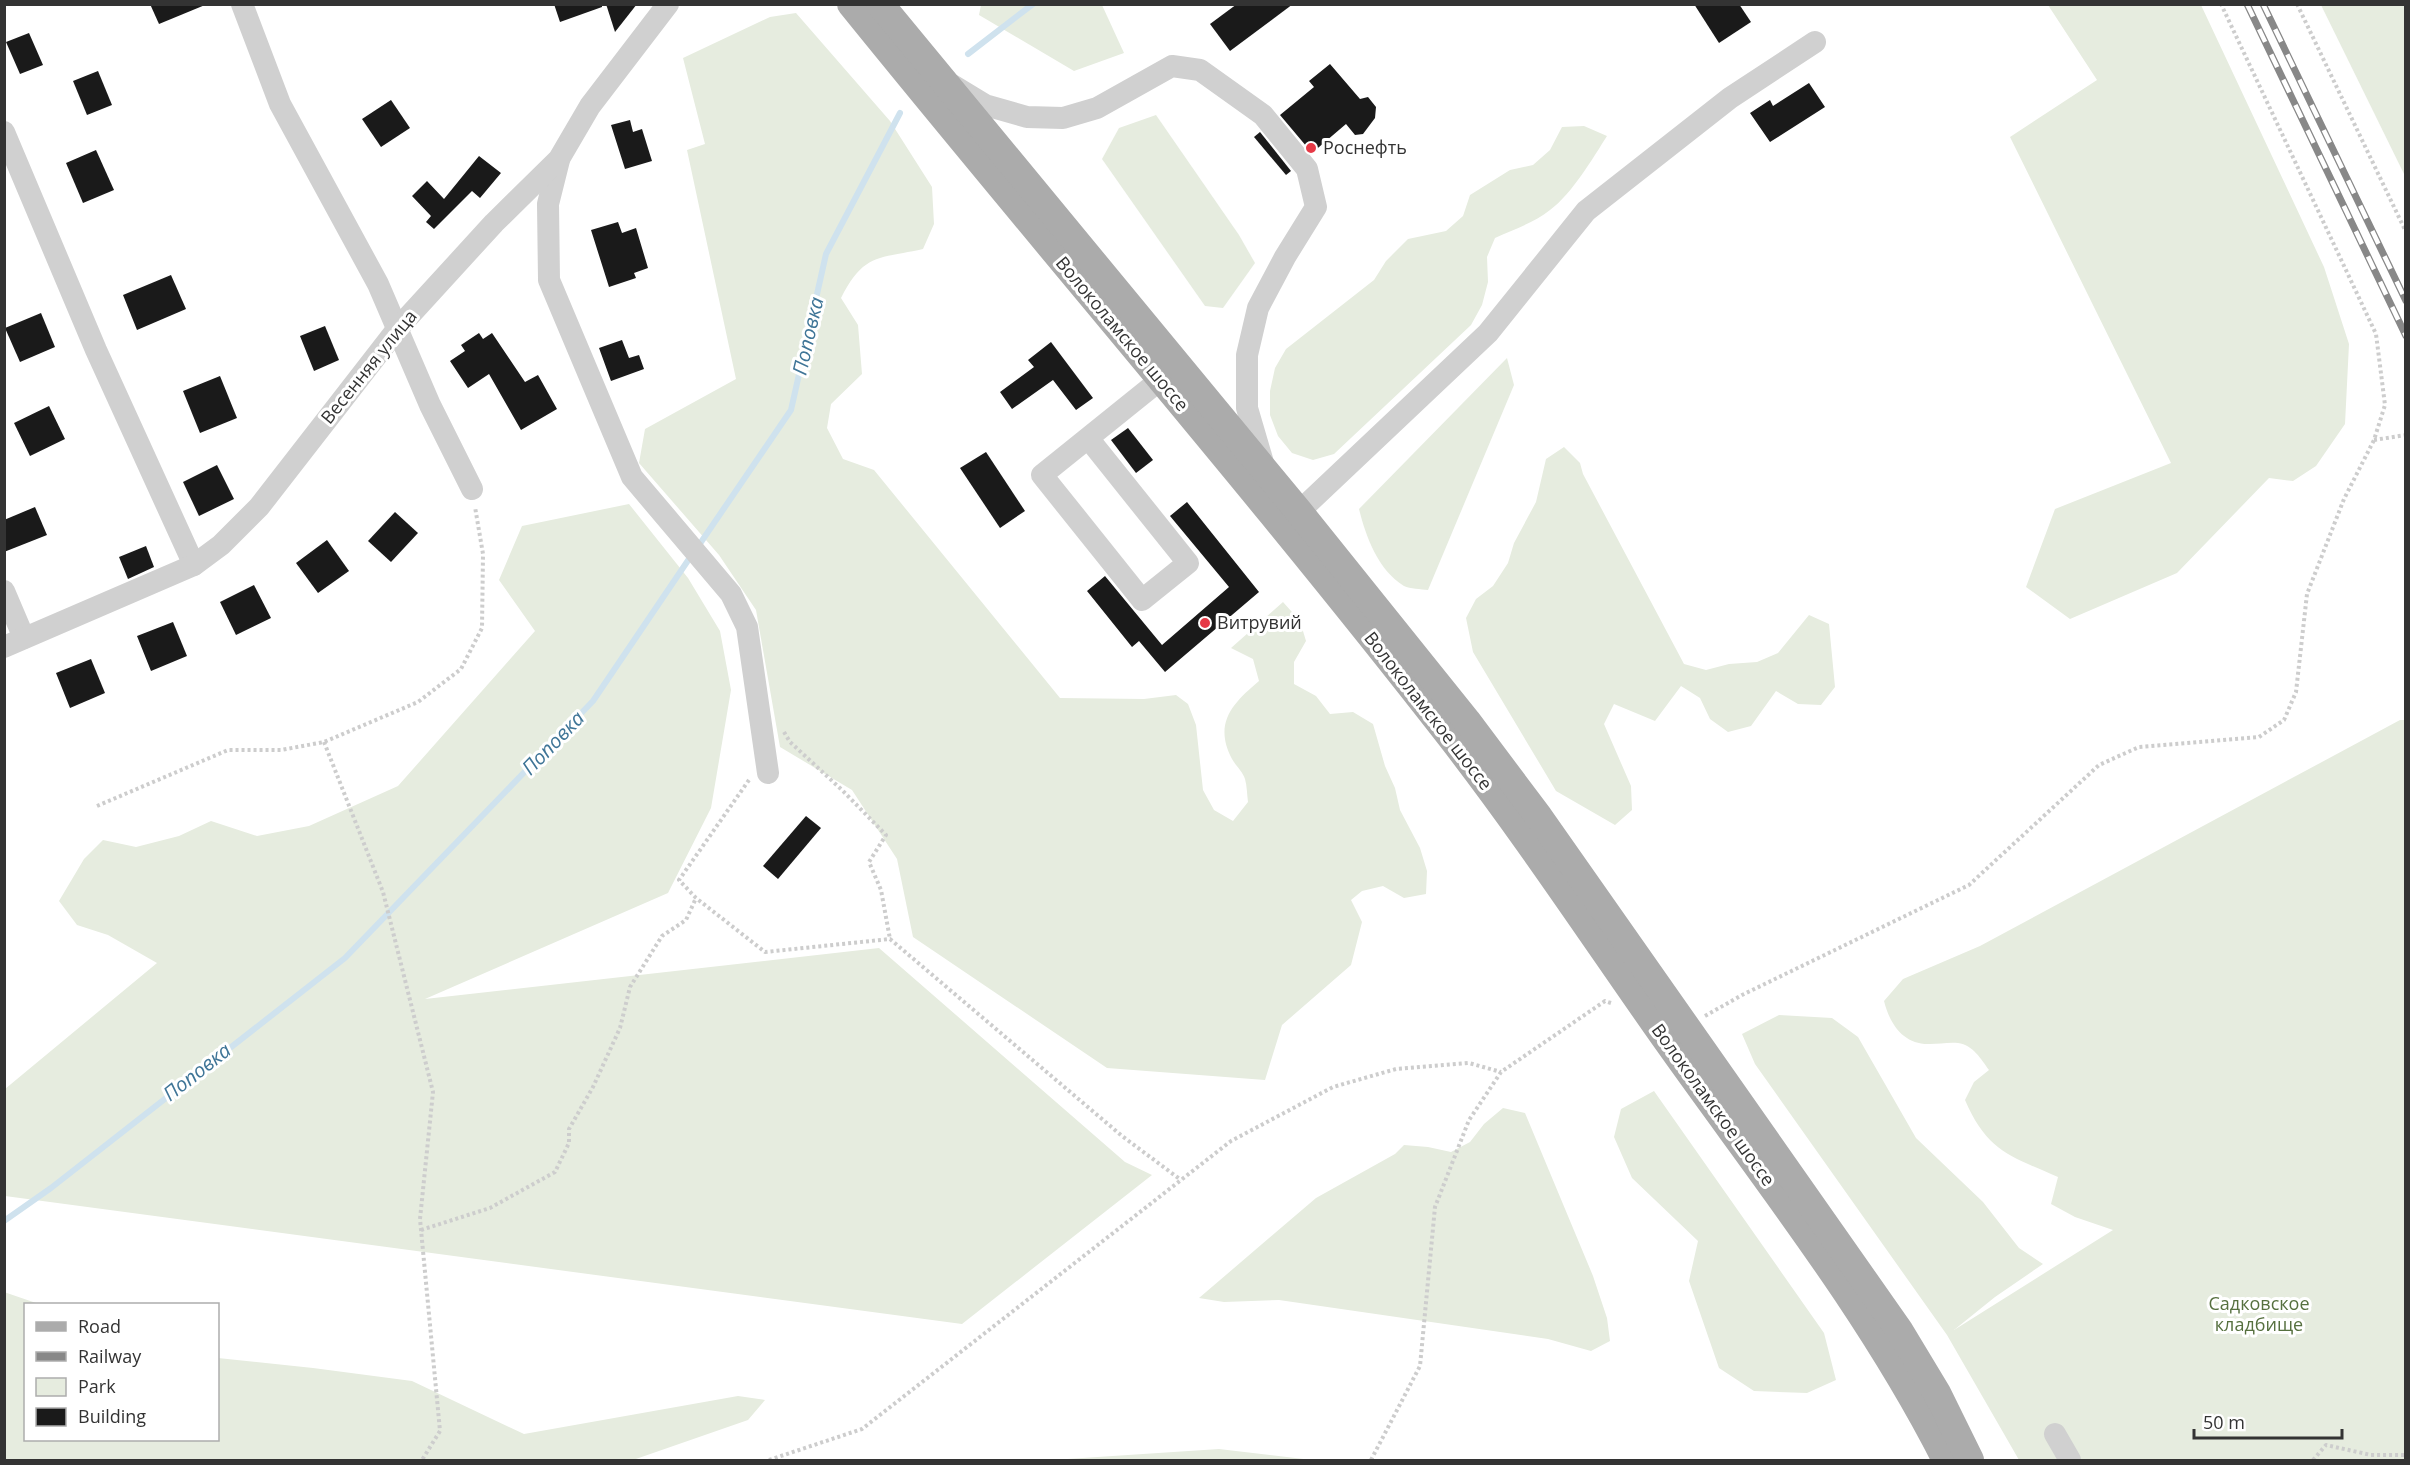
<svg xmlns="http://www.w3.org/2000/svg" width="2410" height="1465" font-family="'Open Sans',sans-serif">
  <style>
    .green { fill: #e6ecdf }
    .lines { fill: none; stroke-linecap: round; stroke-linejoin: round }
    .stream { stroke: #cfe2ee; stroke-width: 6 }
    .building { fill: #1a1a1a }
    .path { stroke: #cdcdcd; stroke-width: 4; stroke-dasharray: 3 3; stroke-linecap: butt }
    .minor { stroke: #d0d0d0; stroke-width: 22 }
    .major { stroke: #ababab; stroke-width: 28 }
    .rail-casing { stroke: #888; stroke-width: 7 }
    .rail { stroke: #fff; stroke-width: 4.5; stroke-dasharray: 14; stroke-linecap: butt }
    .poi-dot { fill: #e63946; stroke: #fff; stroke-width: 2 }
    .labels { text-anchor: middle; stroke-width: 6; stroke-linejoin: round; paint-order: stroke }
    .poi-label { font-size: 18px; fill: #333; stroke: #fff; text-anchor: start }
    .street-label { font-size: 18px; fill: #333; stroke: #fff }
    .park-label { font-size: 18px; fill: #56703f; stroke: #fff }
    .water-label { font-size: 20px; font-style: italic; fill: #3f7597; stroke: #fff }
  </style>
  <rect width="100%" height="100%" fill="#fff"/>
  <g class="green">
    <polygon points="981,5 1102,5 1124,53 1074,71 979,15"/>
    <polygon points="2048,5 2201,5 2324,267 2349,344 2345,424 2316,466 2293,481 2269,478 2177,573 2070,619 2026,587 2055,509 2171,463 2010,137 2097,80"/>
    <polygon points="2321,5 2405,5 2405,176"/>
    <path d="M796,13L890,121L932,187L934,224L923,249C878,259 864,253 841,298L858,325L862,374L831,404L827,428L843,459L874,470L1060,698L1144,699L1176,695L1188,704L1196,725L1203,790L1214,810L1233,821L1248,802C1247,795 1247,786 1245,779C1243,772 1236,766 1232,759C1213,723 1233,703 1259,681L1253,659L1231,648L1283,602L1300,621L1306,641L1294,662V684L1316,696L1330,714L1353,712L1373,724L1385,766L1395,788L1400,810L1420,848L1427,871L1426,894L1404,898L1383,886L1362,891L1351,900L1362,922L1351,965L1282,1025L1265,1080L1107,1068L913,937L897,859L852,790L780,747L756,610L719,555L639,463L645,429L736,379L687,150L705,144L683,58L770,17Z"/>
    <polygon points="1156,115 1239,235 1255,263 1223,308 1205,306 1102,159 1119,128"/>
    <path d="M1584,126L1607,136C1593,158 1572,194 1550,210C1534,223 1514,229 1495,238L1487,257L1488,282L1482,305L1471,325L1334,454L1313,460L1292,453L1278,436L1270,415V391L1275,368L1286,349L1374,280L1386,261L1408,239L1446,231L1463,216L1470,195L1510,170L1533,165L1550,150L1562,127Z"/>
    <path d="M1507,358L1514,385L1428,590C1421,589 1410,589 1404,586C1378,570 1366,537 1359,509Z"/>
    <polygon points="1564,447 1580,463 1583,474 1684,664 1706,670 1729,664 1757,662 1778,653 1809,615 1829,624 1835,687 1821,705 1798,704 1776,691 1751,726 1728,732 1710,719 1700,698 1681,686 1655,721 1614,704 1604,724 1631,786 1632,810 1615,825 1556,791 1473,652 1466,618 1476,599 1493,586 1508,563 1514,543 1536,502 1546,459"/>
    <polygon points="629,504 688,578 720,631 731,690 711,808 668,893 425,999 879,948 1125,1162 1152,1175 962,1324 5,1196 5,1089 157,963 108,935 77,925 59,901 84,859 103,840 136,847 179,836 211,821 257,836 309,826 398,786 535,631 499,580 522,526"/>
    <path d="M2400,720H2405V1460H2019L1947,1335L1755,1064L1742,1034L1779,1015L1832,1018L1858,1037L1916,1138L1983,1202L2019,1248L2043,1264L1995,1297L1954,1330L2113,1230L2075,1217L2051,1204L2058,1177C2010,1156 1987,1151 1965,1100L1974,1082L1989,1070C1981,1059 1973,1045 1958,1043C1949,1042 1939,1044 1930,1044C1904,1045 1890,1025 1884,1001L1903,979L1980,946Z"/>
    <polygon points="1654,1091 1824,1333 1836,1380 1807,1393 1754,1391 1719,1368 1689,1281 1698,1241 1632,1178 1614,1137 1621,1109"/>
    <polygon points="1503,1108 1525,1113 1593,1276 1607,1318 1610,1341 1591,1351 1548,1339 1279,1300 1224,1302 1199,1298 1316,1198 1395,1154 1404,1145 1428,1147 1451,1152 1470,1142 1484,1124"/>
    <polygon points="4,1292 39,1304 26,1304 26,1440 218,1440 218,1358 313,1368 412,1381 524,1434 738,1396 765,1400 748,1420 633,1460 5,1460"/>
    <polygon points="1219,1449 1312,1460 1052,1460"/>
  </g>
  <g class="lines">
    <g class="stream">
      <polyline points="968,54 1033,4"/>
      <polyline points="697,548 791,410 826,254 900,113"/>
      <polyline points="4,1221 51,1188 345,958 593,701 691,556"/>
    </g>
  </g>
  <g class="building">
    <polygon points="150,4 205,4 205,5 159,24"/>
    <polygon points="554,4 602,4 602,7 560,22"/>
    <polygon points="606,4 637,4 615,32"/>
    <polygon points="1237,4 1293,4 1230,51 1210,24"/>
    <polygon points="1694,4 1739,4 1751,22 1719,43"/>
    <polygon points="29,33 43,65 20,74 6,42"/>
    <polygon points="1330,64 1360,99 1368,97 1376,107 1375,118 1363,134 1355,135 1346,124 1312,153 1280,115 1314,87 1309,81"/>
    <polygon points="98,71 112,105 87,115 73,81"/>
    <polygon points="1809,83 1825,107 1770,142 1750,113 1770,100 1773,106"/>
    <polygon points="391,100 410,128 381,147 362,119"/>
    <polygon points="630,120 633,132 642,129 652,161 625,169 611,125"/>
    <polygon points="1260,132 1291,171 1286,175 1254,137"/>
    <polygon points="96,150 114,190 83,203 66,163"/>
    <polygon points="479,156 501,173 480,198 472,191 434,229 426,222 431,216 412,196 427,181 444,199"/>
    <polygon points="618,222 622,233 636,228 648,268 634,273 636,278 609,287 591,230"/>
    <polygon points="171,275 186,309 137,330 123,295"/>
    <polygon points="41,313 55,347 20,362 5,328"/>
    <polygon points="325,326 339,360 314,371 300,336"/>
    <polygon points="479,333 483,339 492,333 525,382 538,375 557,409 521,430 489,374 468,388 450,361 465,351 461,345"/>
    <polygon points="622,340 629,358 639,355 644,369 611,381 599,348"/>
    <polygon points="1051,342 1093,398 1076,410 1053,380 1012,409 1000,392 1034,367 1028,360"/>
    <polygon points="220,376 237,418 200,433 183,391"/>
    <polygon points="49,406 65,439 30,456 14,423"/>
    <polygon points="1128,428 1153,460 1136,473 1111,440"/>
    <polygon points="986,452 1025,511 1000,528 960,468"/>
    <polygon points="217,465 234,499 199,516 183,482"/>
    <polygon points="1187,502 1259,592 1165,672 1139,641 1132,647 1087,591 1105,576 1162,645 1229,587 1170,516"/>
    <polygon points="35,507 47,535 4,552 4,520"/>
    <polygon points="395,512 418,533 391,562 368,541"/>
    <polygon points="327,540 349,571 318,593 296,563"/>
    <polygon points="146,546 154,567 128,579 119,557"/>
    <polygon points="254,585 271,618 236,635 220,602"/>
    <polygon points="173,622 187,656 151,671 137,636"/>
    <polygon points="91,659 105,693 70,708 56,673"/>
    <polygon points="806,816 821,828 778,879 763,866"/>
  </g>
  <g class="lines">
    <g class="path">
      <polyline points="2297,4 2406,232"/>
      <polyline points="2374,440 2406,435"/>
      <polyline points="784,732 790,742 842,790 886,835 869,862 881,890 890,939"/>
      <polyline points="324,742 383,892 433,1092 420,1219 440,1431 422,1460"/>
      <polyline points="749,780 679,880 696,898 765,952 890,939 1122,1136 1181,1180"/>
      <polyline points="97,806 228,750 281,750 324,742 418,702 461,669 482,628 483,554 475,507"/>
      <polyline points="1705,1016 1742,995 1969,885 2099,765 2139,747 2259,737 2284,720 2296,692 2307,594 2344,499 2374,440 2385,405 2376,334 2221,4"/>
      <polyline points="421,1230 490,1208 555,1172 569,1143 569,1129 593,1087 620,1028 630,987 662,936 686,920 696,898"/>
      <polyline points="769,1460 862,1429 1231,1141 1333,1087 1396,1069 1469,1063 1501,1072"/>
      <polyline points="1371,1460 1420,1366 1435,1207 1469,1120 1501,1072 1605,1001 1611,1003"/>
      <polyline points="2313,1460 2326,1445 2371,1455 2406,1455"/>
    </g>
    <g class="minor">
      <polyline points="242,4 280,104 378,284 430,405 472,489"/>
      <polyline points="952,85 985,105 1027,117 1063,118 1097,108 1172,66 1200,70 1263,115 1307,169 1316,207 1285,257 1258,308 1247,355 1247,408 1264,466"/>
      <polyline points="4,132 96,350 194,565"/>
      <polyline points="559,160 548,204 549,280 632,477 731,594 747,627 768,773"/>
      <polyline points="1088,438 1188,563 1142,600 1042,475 1160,380"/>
      <polyline points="1287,523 1488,333 1586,211 1730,98 1815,42"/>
      <polyline points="4,591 24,638"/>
      <polyline points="4,647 194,565 221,545 259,507 398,328 494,223 559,159 590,106 668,4"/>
      <polyline points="2055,1434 2070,1460"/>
    </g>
    <g class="major">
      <path d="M851,4C1049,249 1256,487 1449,735C1526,834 1595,939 1667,1041C1764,1178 1870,1310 1946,1460"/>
      <polyline points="880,4 1300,513 1467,721 1539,817 1899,1330 1937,1393 1970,1460"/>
    </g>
    <defs>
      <g id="rail">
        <polyline points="2247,4 2406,336"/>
        <polyline points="2263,4 2406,301"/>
      </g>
    </defs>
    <use href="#rail" class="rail-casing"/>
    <use href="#rail" class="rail"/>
  </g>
  <g class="poi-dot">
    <circle cx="1311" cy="148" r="6"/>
    <circle cx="1205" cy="623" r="6"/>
  </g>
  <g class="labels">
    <g class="poi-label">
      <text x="1323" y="154">Роснефть</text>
      <text x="1217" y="629">Витрувий</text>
    </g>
    <g class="street-label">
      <text transform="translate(1122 334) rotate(50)" y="6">Волоколамское шоссе</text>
      <text transform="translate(369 367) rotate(-51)" y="6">Весенняя улица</text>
      <text transform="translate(1428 711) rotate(52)" y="6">Волоколамское шоссе</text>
      <text transform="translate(1713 1105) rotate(54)" y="6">Волоколамское шоссе</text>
    </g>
    <g class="park-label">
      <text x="2259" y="1310">Садковское<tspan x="2259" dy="21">кладбище</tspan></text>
    </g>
    <g class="water-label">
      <text transform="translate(808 336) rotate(-77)" y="7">Поповка</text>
      <text transform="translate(553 743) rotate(-46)" y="7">Поповка</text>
      <text transform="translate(197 1072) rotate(-38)" y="7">Поповка</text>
    </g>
  </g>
  <rect width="2410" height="1465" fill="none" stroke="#333333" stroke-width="12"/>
  <rect x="24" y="1303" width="195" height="138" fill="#ffffff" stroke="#adadad" stroke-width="1.5"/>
  <rect x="36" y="1322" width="30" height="9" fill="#ababab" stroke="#adadad" stroke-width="1.5"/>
  <text x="78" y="1333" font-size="18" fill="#333333">Road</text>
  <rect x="36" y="1352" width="30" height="9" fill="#888888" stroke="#adadad" stroke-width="1.5"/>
  <text x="78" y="1363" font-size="18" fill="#333333">Railway</text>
  <rect x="36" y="1378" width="30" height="18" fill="#e6ecdf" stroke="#adadad" stroke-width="1.5"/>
  <text x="78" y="1393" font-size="18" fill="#333333">Park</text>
  <rect x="36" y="1408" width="30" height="18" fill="#1a1a1a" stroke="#adadad" stroke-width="1.5"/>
  <text x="78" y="1423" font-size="18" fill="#333333">Building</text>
  <path d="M2194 1429v9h148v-9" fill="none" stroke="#333333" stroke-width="3"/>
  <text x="2203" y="1429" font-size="18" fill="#333333" stroke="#ffffff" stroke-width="4.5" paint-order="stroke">50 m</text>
</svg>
